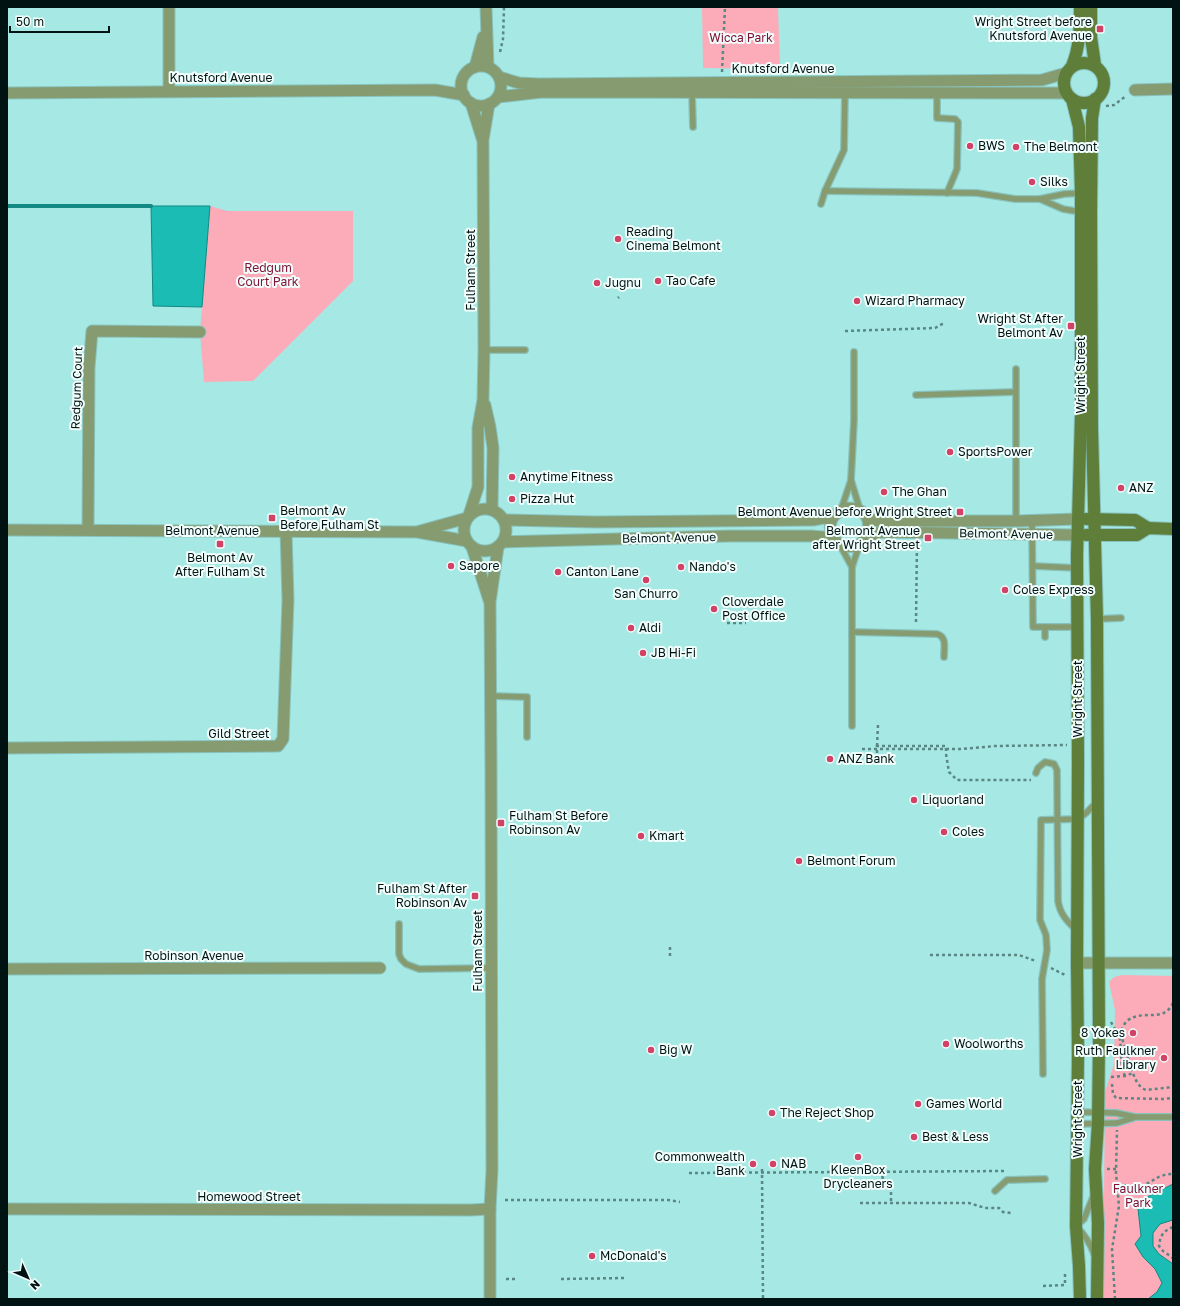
<svg xmlns="http://www.w3.org/2000/svg" width="1180" height="1306" font-family="'Golos Text',sans-serif">
  <style>
    .green { fill: #fcacb8 }
    .water { fill: #1abcb4; stroke: #128983 }
    .lines { fill: none; stroke-linecap: round; stroke-linejoin: round }
    .stream { stroke: #128983; stroke-width: 4 }
    .lane-casing { stroke: #88c2bd; stroke-width: 8 }
    .street-casing { stroke: #88c2bd; stroke-width: 13 }
    .secondary-casing { stroke: #88c2bd; stroke-width: 14 }
    .path { stroke: #5a8683; stroke-width: 2.5; stroke-dasharray: 3 3; stroke-linecap: butt }
    .lane { stroke: #869c70; stroke-width: 5.5 }
    .street { stroke: #869c70; stroke-width: 11 }
    .secondary { stroke: #5f7e39; stroke-width: 12 }
    .poi-dot { fill: #d14266; stroke: #f1fefc; stroke-width: 1.5 }
    .labels { text-anchor: middle; stroke-width: 4; stroke-linejoin: round; paint-order: stroke }
    .poi-label { font-size: 12px; fill: #001312; stroke: #f1fefc; text-anchor: start }
    .park-label { font-size: 12px; fill: #831437; stroke: #f1fefc }
    .street-label { font-size: 12px; fill: #001312; stroke: #f1fefc }
  </style>
  <rect width="100%" height="100%" fill="#a6e8e3"/>
  <g class="green">
    <polygon points="702,7 778,7 780,69 703,68"/>
    <polygon points="210,206 227,211 353,211 353,281 253,381 204,382 200,332"/>
    <polygon points="1122,975 1173,976 1173,1299 1103,1299 1105,1092 1114,1064 1115,1010 1109,982 1114,977"/>
  </g>
  <g class="water">
    <polygon points="151,206 210,206 202,307 153,306"/>
    <polygon points="1173,1184 1173,1220 1160,1224 1153,1233 1153,1246 1159,1254 1173,1264 1173,1299 1148,1299 1157,1292 1162,1283 1155,1269 1143,1257 1135,1244 1141,1236 1138,1209 1145,1198"/>
  </g>
  <g class="lines">
    <polyline class="stream" points="7,206 151,206"/>
    <defs>
      <g id="lane">
        <polyline points="692,91 693,127"/>
        <polyline points="937,92 937,118 955,119 958,122 957,169 947,193"/>
        <polyline points="825,191 977,193 1015,199 1040,199 1064,194 1082,193"/>
        <polyline points="1040,199 1063,209 1081,212"/>
        <polyline points="821,204 825,191 844,150 845,91"/>
        <polyline points="484,350 525,350"/>
        <polyline points="1016,369 1016,521"/>
        <polyline points="916,395 1015,392"/>
        <polyline points="851,480 860,510"/>
        <polyline points="841,510 851,480 854,420 854,352"/>
        <polyline points="1032,520 1033,627 1077,627"/>
        <polyline points="840,545 852,567"/>
        <polyline points="1033,566 1077,568"/>
        <polyline points="1097,619 1121,618"/>
        <path d="M852,632L937,634C947,637 944,647 944,657"/>
        <polyline points="1045,637 1045,627"/>
        <polyline points="491,696 527,697 527,737"/>
        <polyline points="852,726 852,567 859,546"/>
        <path d="M1036,773L1038,768L1045,762L1054,764L1057,770L1058,901C1060,914 1067,921 1076,930"/>
        <polyline points="399,924 399,954 401,959 406,964 419,969 491,968"/>
        <polyline points="1043,1074 1042,979 1047,950 1046,935 1040,920 1041,820 1078,819 1086,813 1097,802"/>
        <polyline points="1077,1112 1116,1113 1135,1117 1173,1117"/>
        <polyline points="1077,1124 1117,1123 1133,1118"/>
        <polyline points="995,1191 1007,1180 1045,1179"/>
        <path d="M1093,1197L1084,1219L1076,1226C1085,1235 1090,1242 1094,1254"/>
      </g>
      <g id="street">
        <polyline points="486,7 488,67"/>
        <circle cx="481" cy="86" r="20"/>
        <polyline points="475,67 483,37"/>
        <polyline points="499,77 519,83 539,84 1042,80 1066,73"/>
        <polyline points="1135,90 1173,89"/>
        <polyline points="169,91 169,7"/>
        <polyline points="7,93 435,90 464,95"/>
        <polyline points="498,97 542,92 1066,93"/>
        <polyline points="471,103 482,138"/>
        <polyline points="485,405 490,427 493,448 492,509"/>
        <path d="M847,508C872,508 874,529 859,546C855,546 850,547 846,546C834,545 827,530 832,519C835,513 841,510 847,508Z"/>
        <circle cx="485" cy="530" r="21"/>
        <polyline points="469,515 478,487 478,428 483,400 484,350 483,140 489,104"/>
        <polyline points="868,518 877,521 1016,521 1078,519"/>
        <polyline points="505,520 596,522 813,520 834,516"/>
        <polyline points="7,530 417,532 467,541"/>
        <polyline points="88,530 89,368 92,331 200,332"/>
        <polyline points="420,531 467,518"/>
        <polyline points="864,541 880,532 1078,535"/>
        <polyline points="503,542 729,536 811,536 834,538"/>
        <polyline points="472,547 489,600"/>
        <polyline points="7,748 278,746 283,739 288,600 286,531"/>
        <polyline points="1077,963 1173,963"/>
        <polyline points="7,969 380,968"/>
        <polyline points="7,1209 471,1210 490,1209"/>
        <polyline points="490,1299 490,1209 492,1170 491,768 490,602 498,547"/>
      </g>
      <g id="secondary">
        <polyline points="1091,7 1091,37 1095,65"/>
        <circle cx="1084" cy="83" r="20"/>
        <path d="M1072,66C1080,47 1080,27 1080,7"/>
        <polyline points="1072,99 1079,127 1081,193 1081,415 1077,555 1078,763 1077,963 1078,1054 1076,1226 1079,1266 1080,1299"/>
        <polyline points="1095,99 1092,118 1091,212 1092,429 1097,619 1099,1042 1098,1123 1095,1169 1098,1223 1097,1299"/>
        <polyline points="1086,519 1135,520 1148,528"/>
        <polyline points="1086,535 1137,535 1148,528 1173,529"/>
      </g>
    </defs>
    <use href="#lane" class="lane-casing"/>
    <use href="#street" class="street-casing"/>
    <use href="#secondary" class="secondary-casing"/>
    <g class="path">
      <polyline points="500,52 503,39 504,7"/>
      <polyline points="722,72 725,7"/>
      <polyline points="1106,106 1114,105 1126,96"/>
      <polyline points="618,298 619,297"/>
      <polyline points="845,331 935,328 944,323"/>
      <polyline points="916,622 917,543"/>
      <polyline points="727,623 746,623"/>
      <polyline points="877,746 878,725"/>
      <polyline points="862,749 962,749 995,746 1067,745"/>
      <polyline points="877,753 877,746 946,746 946,754 949,772 957,780 1031,780"/>
      <polyline points="670,947 670,957"/>
      <polyline points="930,955 1019,955 1036,961"/>
      <polyline points="1051,968 1065,975"/>
      <path d="M1173,1003C1163,1024 1143,1008 1127,1021C1125,1023 1123,1026 1122,1029C1120,1038 1128,1056 1130,1065C1134,1075 1136,1086 1146,1090L1173,1087"/>
      <polyline points="1111,1022 1120,1038 1122,1069 1125,1076"/>
      <polyline points="1111,1077 1125,1076 1133,1073"/>
      <polyline points="1112,1084 1113,1094 1116,1098 1163,1099 1173,1098"/>
      <polyline points="762,1169 763,1299"/>
      <polyline points="1107,1169 1116,1169"/>
      <polyline points="882,1170 883,1183 891,1183 891,1203"/>
      <polyline points="689,1173 1004,1171"/>
      <path d="M1117,1184C1124,1185 1133,1187 1140,1186C1153,1183 1157,1174 1173,1174"/>
      <polyline points="505,1200 668,1200 680,1202"/>
      <polyline points="860,1203 969,1203 985,1208 999,1208 1003,1212 1011,1213"/>
      <path d="M1173,1227C1163,1231 1160,1236 1159,1246L1163,1251L1173,1258"/>
      <polyline points="506,1279 517,1279"/>
      <polyline points="561,1279 624,1278"/>
      <polyline points="1043,1286 1065,1285 1065,1273"/>
      <polyline points="1115,1299 1112,1249 1119,1206 1116,1173 1117,1130"/>
    </g>
    <use href="#lane" class="lane"/>
    <use href="#street" class="street"/>
    <use href="#secondary" class="secondary"/>
  </g>
  <g class="poi-dot">
    <rect x="1096" y="25" width="8" height="8" rx="2"/>
    <circle cx="970" cy="146" r="4"/>
    <circle cx="1016" cy="147" r="4"/>
    <circle cx="1032" cy="182" r="4"/>
    <circle cx="618" cy="239" r="4"/>
    <circle cx="658" cy="281" r="4"/>
    <circle cx="597" cy="283" r="4"/>
    <circle cx="857" cy="301" r="4"/>
    <rect x="1067" y="322" width="8" height="8" rx="2"/>
    <circle cx="950" cy="452" r="4"/>
    <circle cx="512" cy="477" r="4"/>
    <circle cx="1121" cy="488" r="4"/>
    <circle cx="884" cy="492" r="4"/>
    <circle cx="512" cy="499" r="4"/>
    <rect x="956" y="508" width="8" height="8" rx="2"/>
    <rect x="268" y="514" width="8" height="8" rx="2"/>
    <rect x="924" y="534" width="8" height="8" rx="2"/>
    <rect x="216" y="540" width="8" height="8" rx="2"/>
    <circle cx="451" cy="566" r="4"/>
    <circle cx="681" cy="567" r="4"/>
    <circle cx="558" cy="572" r="4"/>
    <circle cx="646" cy="580" r="4"/>
    <circle cx="1005" cy="590" r="4"/>
    <circle cx="714" cy="609" r="4"/>
    <circle cx="631" cy="628" r="4"/>
    <circle cx="643" cy="653" r="4"/>
    <circle cx="830" cy="759" r="4"/>
    <circle cx="914" cy="800" r="4"/>
    <rect x="497" y="819" width="8" height="8" rx="2"/>
    <circle cx="944" cy="832" r="4"/>
    <circle cx="641" cy="836" r="4"/>
    <circle cx="799" cy="861" r="4"/>
    <rect x="471" y="892" width="8" height="8" rx="2"/>
    <circle cx="1133" cy="1033" r="4"/>
    <circle cx="946" cy="1044" r="4"/>
    <circle cx="651" cy="1050" r="4"/>
    <circle cx="1164" cy="1058" r="4"/>
    <circle cx="918" cy="1104" r="4"/>
    <circle cx="772" cy="1113" r="4"/>
    <circle cx="914" cy="1137" r="4"/>
    <circle cx="858" cy="1157" r="4"/>
    <circle cx="753" cy="1164" r="4"/>
    <circle cx="773" cy="1164" r="4"/>
    <circle cx="592" cy="1256" r="4"/>
  </g>
  <g class="labels">
    <g class="poi-label">
      <text x="1092" y="26" text-anchor="end">Wright Street before<tspan x="1092" dy="14">Knutsford Avenue</tspan></text>
      <text x="978" y="150">BWS</text>
      <text x="1024" y="151">The Belmont</text>
      <text x="1040" y="186">Silks</text>
      <text x="626" y="236">Reading<tspan x="626" dy="14">Cinema Belmont</tspan></text>
      <text x="666" y="285">Tao Cafe</text>
      <text x="605" y="287">Jugnu</text>
      <text x="865" y="305">Wizard Pharmacy</text>
      <text x="1063" y="323" text-anchor="end">Wright St After<tspan x="1063" dy="14">Belmont Av</tspan></text>
      <text x="958" y="456">SportsPower</text>
      <text x="520" y="481">Anytime Fitness</text>
      <text x="1129" y="492">ANZ</text>
      <text x="892" y="496">The Ghan</text>
      <text x="520" y="503">Pizza Hut</text>
      <text x="280" y="515">Belmont Av<tspan x="280" dy="14">Before Fulham St</tspan></text>
      <text x="952" y="516" text-anchor="end">Belmont Avenue before Wright Street</text>
      <text x="920" y="535" text-anchor="end">Belmont Avenue<tspan x="920" dy="14">after Wright Street</tspan></text>
      <text x="220" y="562" text-anchor="middle">Belmont Av<tspan x="220" dy="14">After Fulham St</tspan></text>
      <text x="459" y="570">Sapore</text>
      <text x="689" y="571">Nando's</text>
      <text x="566" y="576">Canton Lane</text>
      <text x="1013" y="594">Coles Express</text>
      <text x="646" y="598" text-anchor="middle">San Churro</text>
      <text x="722" y="606">Cloverdale<tspan x="722" dy="14">Post Office</tspan></text>
      <text x="639" y="632">Aldi</text>
      <text x="651" y="657">JB Hi-Fi</text>
      <text x="838" y="763">ANZ Bank</text>
      <text x="922" y="804">Liquorland</text>
      <text x="509" y="820">Fulham St Before<tspan x="509" dy="14">Robinson Av</tspan></text>
      <text x="952" y="836">Coles</text>
      <text x="649" y="840">Kmart</text>
      <text x="807" y="865">Belmont Forum</text>
      <text x="467" y="893" text-anchor="end">Fulham St After<tspan x="467" dy="14">Robinson Av</tspan></text>
      <text x="1125" y="1037" text-anchor="end">8 Yokes</text>
      <text x="954" y="1048">Woolworths</text>
      <text x="659" y="1054">Big W</text>
      <text x="1156" y="1055" text-anchor="end">Ruth Faulkner<tspan x="1156" dy="14">Library</tspan></text>
      <text x="926" y="1108">Games World</text>
      <text x="780" y="1117">The Reject Shop</text>
      <text x="922" y="1141">Best &amp; Less</text>
      <text x="745" y="1161" text-anchor="end">Commonwealth<tspan x="745" dy="14">Bank</tspan></text>
      <text x="781" y="1168">NAB</text>
      <text x="858" y="1174" text-anchor="middle">KleenBox<tspan x="858" dy="14">Drycleaners</tspan></text>
      <text x="600" y="1260">McDonald's</text>
    </g>
    <g class="park-label">
      <text x="741" y="42">Wicca Park</text>
      <text x="268" y="272">Redgum<tspan x="268" dy="14">Court Park</tspan></text>
      <text x="1138" y="1193">Faulkner<tspan x="1138" dy="14">Park</tspan></text>
    </g>
    <g class="street-label">
      <text x="783" y="73">Knutsford Avenue</text>
      <text x="221" y="82">Knutsford Avenue</text>
      <text transform="translate(471 270) rotate(-90)" y="4">Fulham Street</text>
      <text transform="translate(1081 375) rotate(-90)" y="4">Wright Street</text>
      <text transform="translate(77 388) rotate(-88)" y="4">Redgum Court</text>
      <text x="212" y="535">Belmont Avenue</text>
      <text transform="translate(1006 534) rotate(1)" y="4">Belmont Avenue</text>
      <text transform="translate(669 538) rotate(-1)" y="4">Belmont Avenue</text>
      <text transform="translate(1078 699) rotate(-90)" y="4">Wright Street</text>
      <text x="239" y="738">Gild Street</text>
      <text transform="translate(478 951) rotate(-90)" y="4">Fulham Street</text>
      <text x="194" y="960">Robinson Avenue</text>
      <text transform="translate(1078 1119) rotate(-90)" y="4">Wright Street</text>
      <text x="249" y="1201">Homewood Street</text>
    </g>
  </g>
  <rect width="1180" height="1306" fill="none" stroke="#001312" stroke-width="16"/>
  <g transform="translate(28 1278) rotate(135)" stroke="#f1fefc" stroke-width="3" paint-order="stroke">
  <path d="M0-3L7 15L0 10L-7 15Z" fill="#001312"/>
  <text y="-6" font-size="11" font-weight="bold" text-anchor="middle" fill="#001312">N</text>
  </g>
  <path d="M10 26v6h99v-6" fill="none" stroke="#001312" stroke-width="2"/>
  <text x="16" y="26" font-size="12" fill="#001312" stroke="#f1fefc" stroke-width="3" paint-order="stroke">50 m</text>
</svg>
